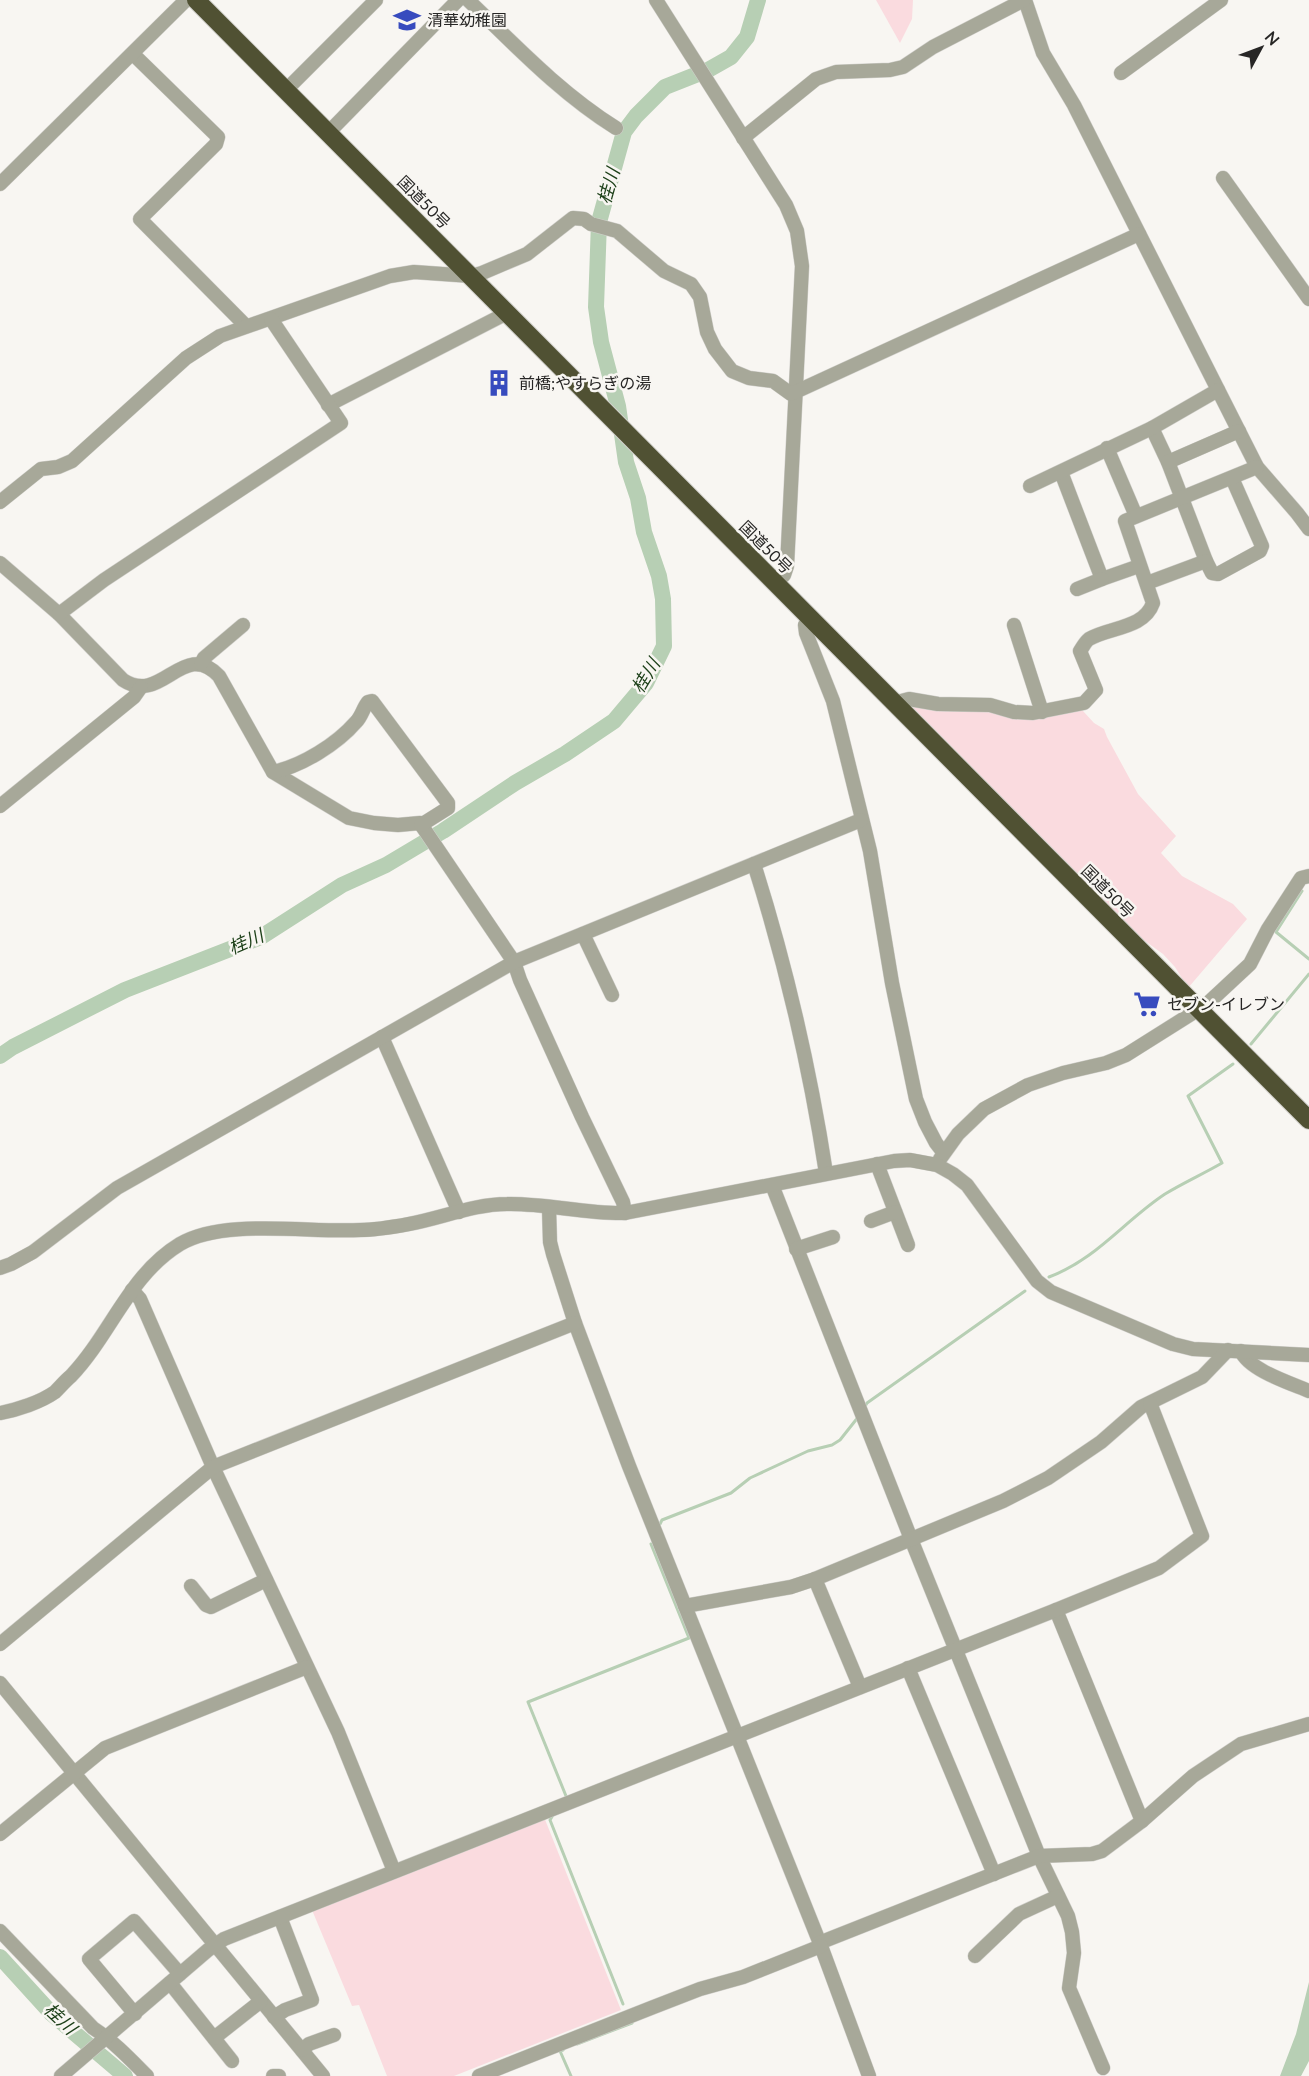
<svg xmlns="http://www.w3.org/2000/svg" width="1309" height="2076" font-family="Lato,'Noto Sans JP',sans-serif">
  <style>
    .green { fill: #fadbdf }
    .water { fill: #b7cfb4 }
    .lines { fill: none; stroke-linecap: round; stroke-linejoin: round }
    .stream { stroke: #b7cfb4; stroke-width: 3 }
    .river { stroke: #b7cfb4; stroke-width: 16 }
    .minor-casing { stroke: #d2d1cd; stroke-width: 15 }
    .highway-casing { stroke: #d2d1cd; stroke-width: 20 }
    .minor { stroke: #a7a899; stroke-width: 14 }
    .highway { stroke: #505133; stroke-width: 18 }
    .labels { text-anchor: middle; stroke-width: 5; stroke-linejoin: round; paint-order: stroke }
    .poi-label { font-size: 16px; fill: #272625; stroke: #f8f6f2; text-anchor: start }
    .street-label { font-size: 16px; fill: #272625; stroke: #f8f6f2 }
    .water-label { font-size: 18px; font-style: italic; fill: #1e411a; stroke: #f8f6f2 }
  </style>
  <rect width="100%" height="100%" fill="#f8f6f2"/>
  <g class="green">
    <polygon points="876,0 913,0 912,19 900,43"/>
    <polygon points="908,706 1083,711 1094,723 1104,729 1107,737 1138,794 1176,836 1161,853 1182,876 1233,904 1247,919 1188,988 1175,967 1163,954 1134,933"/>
    <polygon points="544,1817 621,2010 454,2076 387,2076 359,2005 352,2006 312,1910"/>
  </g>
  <polygon class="water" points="1309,1982 1309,2061 1301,2076 1280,2076 1296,2034"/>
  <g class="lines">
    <g class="stream">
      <polyline points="1302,891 1276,932 1309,959"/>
      <polyline points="1251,1044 1309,974"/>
      <path d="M1049,1277C1097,1259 1124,1221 1165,1194C1183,1183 1203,1174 1222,1163L1188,1096L1233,1064"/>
      <polyline points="864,1408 867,1403 1025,1291"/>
      <polyline points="660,1524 662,1520 731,1493 750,1478 808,1451 832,1445 840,1440 859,1416"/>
      <polyline points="566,1796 528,1702 689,1638 651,1544"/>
      <polyline points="553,1815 550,1820 623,2004"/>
      <polyline points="577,2044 632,2023"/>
      <polyline points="563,2050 560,2051 571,2076"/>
    </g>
    <g class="river">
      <polyline points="0,1056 13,1047 125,990 261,937 342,885 386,865 443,831 515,783 565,754 614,721 646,683 664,646 663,599 659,576 644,532 638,498 626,462 618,406 601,342 596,307 599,222 624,132 636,116 665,87 708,70 731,57 747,37 758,0"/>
      <polyline points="0,1957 52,2014 125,2076"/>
    </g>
    <defs>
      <g id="minor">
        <path d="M468,0C515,45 560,93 616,128"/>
        <polyline points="656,0 786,205 797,231 802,266 787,566 784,575 775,584"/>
        <polyline points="1025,0 1043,53 1074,105 1257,467 1297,513 1309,529"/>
        <polyline points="133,54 218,137 216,144 140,219 246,326"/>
        <polyline points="1121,73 1221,0"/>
        <polyline points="286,90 376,0"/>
        <polyline points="328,133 458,0"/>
        <polyline points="743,138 816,79 836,72 890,70 903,67 933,47 1024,0"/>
        <polyline points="1223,178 1309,299"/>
        <polyline points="0,184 186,0"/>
        <polyline points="328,405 507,313"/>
        <polyline points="1152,428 1168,462 1206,561 1212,573 1218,574 1260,551 1262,546 1232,478"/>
        <polyline points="1107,448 1136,516"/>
        <polyline points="1168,462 1239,431"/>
        <polyline points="1061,472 1102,579 1139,566"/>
        <polyline points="1030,486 1152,428 1218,390"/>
        <polyline points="0,502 41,469 58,467 72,461 186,358 220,336 390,276 414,272 471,276 482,273 527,254 573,218 584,219 591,224 617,231 664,271 691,284 700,297 707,332 715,349 732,371 749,378 773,381 791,394 1139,234"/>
        <path d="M0,563L59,614L123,680C162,706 183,638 219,676L273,772L349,818L374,823L398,825L420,823L514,962L520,980L582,1117L623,1202L625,1213"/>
        <polyline points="1147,583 1206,561"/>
        <polyline points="1077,589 1102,579"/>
        <polyline points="59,614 104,580 341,423 271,319"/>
        <polyline points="810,619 805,625 806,633 833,701 870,851 892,983 916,1099 925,1122 936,1143 943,1152"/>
        <polyline points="1014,625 1042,712"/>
        <polyline points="201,664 204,658 243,625"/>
        <path d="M894,703L909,699L938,704L990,705L1014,712L1033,713L1084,703L1096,690L1080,651C1083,647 1085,642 1089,639C1109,627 1144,629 1153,603L1125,521L1257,467"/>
        <path d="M273,772C302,766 337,744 356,722C362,716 363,708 368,702L372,701L448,803V808L421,825"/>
        <polyline points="0,806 134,697 141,687"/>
        <path d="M754,864C786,965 810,1069 826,1173"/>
        <polyline points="583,934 612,995"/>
        <polyline points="382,1037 459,1212"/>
        <polyline points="940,1159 958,1134 984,1109 1028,1085 1063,1073 1106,1063 1126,1055 1207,1004 1250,964 1268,929 1301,878 1309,876"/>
        <polyline points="877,1164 908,1245"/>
        <polyline points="772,1185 911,1539 1039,1856 1068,1916 1072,1932 1074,1953 1069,1988 1103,2068"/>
        <polyline points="549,1208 550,1242 553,1254 575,1323 629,1466 821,1946 869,2076"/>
        <polyline points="871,1221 895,1212"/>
        <polyline points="796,1249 833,1237"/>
        <polyline points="0,1268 11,1264 33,1252 117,1188 514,962 861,820"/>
        <polyline points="132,1290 140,1299 213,1467 338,1732 394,1871"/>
        <path d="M1241,1351C1249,1370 1290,1383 1309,1391"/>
        <path d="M0,1413C17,1410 41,1402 55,1392C60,1387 65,1381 71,1376C111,1334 129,1275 180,1244C224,1218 309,1233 360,1230C376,1230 393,1227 409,1224C442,1218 474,1204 507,1204C546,1203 585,1214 625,1213L894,1161L910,1160L937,1165L953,1174L967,1185L1037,1281L1051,1292L1173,1344L1193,1349L1309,1355"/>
        <polyline points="815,1579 860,1687"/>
        <polyline points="191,1586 206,1605 211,1607 266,1580"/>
        <polyline points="685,1606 791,1587 815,1579 1003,1501 1048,1478 1101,1442 1141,1407 1202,1377 1228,1350"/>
        <polyline points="1056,1610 1142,1821"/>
        <polyline points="0,1644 213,1467 575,1323"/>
        <polyline points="908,1668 994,1874"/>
        <polyline points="0,1683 323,2076"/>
        <polyline points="0,1834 105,1748 307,1667"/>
        <path d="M0,1931L93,2028C113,2041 130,2059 147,2076"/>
        <polyline points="819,1943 1039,1856 1092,1854 1102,1851 1142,1821 1193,1776 1241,1744 1309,1724"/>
        <polyline points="975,1956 1019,1914 1058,1896"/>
        <polyline points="170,1983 232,2061"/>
        <polyline points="135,2014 89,1959 134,1921 180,1974"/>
        <polyline points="274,2017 285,2010 312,2000 280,1917"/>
        <polyline points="214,2038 261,2001"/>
        <polyline points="302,2050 309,2044 334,2035"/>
        <polyline points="61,2076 208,1950 224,1939 1056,1610 1159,1568 1202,1536 1150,1403"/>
        <polyline points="273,2076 279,2076"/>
        <polyline points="479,2076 651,2008 700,1989 743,1977 821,1946"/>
      </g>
      <polyline id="highway" points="196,0 1309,1120"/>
    </defs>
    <use href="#minor" class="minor-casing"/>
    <use href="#highway" class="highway-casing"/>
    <use href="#minor" class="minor"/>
    <use href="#highway" class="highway"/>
  </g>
  <defs>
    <symbol id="school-bare" viewBox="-9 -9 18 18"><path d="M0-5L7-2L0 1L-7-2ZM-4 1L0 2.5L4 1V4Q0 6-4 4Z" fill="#374bbe" stroke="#f8f6f2" stroke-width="2.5" paint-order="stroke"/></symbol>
    <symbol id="building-bare" viewBox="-9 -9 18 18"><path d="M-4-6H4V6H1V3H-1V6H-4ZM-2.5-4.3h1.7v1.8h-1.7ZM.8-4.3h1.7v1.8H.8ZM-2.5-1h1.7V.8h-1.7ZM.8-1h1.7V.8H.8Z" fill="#374bbe" stroke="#f8f6f2" stroke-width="2.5" paint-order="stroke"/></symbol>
    <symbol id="supermarket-bare" viewBox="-9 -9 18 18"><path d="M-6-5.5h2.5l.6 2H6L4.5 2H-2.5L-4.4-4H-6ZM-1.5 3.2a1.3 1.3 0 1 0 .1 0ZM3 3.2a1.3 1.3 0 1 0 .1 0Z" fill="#374bbe" stroke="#f8f6f2" stroke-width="2.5" paint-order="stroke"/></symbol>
  </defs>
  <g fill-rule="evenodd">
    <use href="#school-bare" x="388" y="1" width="38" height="38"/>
    <use href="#building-bare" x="480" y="364" width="38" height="38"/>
    <use href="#supermarket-bare" x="1128" y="985" width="38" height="38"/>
  </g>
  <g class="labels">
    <g class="poi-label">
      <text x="427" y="26">清華幼稚園</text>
      <text x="519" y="389">前橋;やすらぎの湯</text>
      <text x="1167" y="1010">セブン-イレブン</text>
    </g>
    <g class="street-label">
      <text transform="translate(424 202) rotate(45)" y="6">国道50号</text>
      <text transform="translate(766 547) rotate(45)" y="6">国道50号</text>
      <text transform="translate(1108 891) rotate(45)" y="6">国道50号</text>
    </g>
    <g class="water-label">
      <text transform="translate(609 186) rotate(-74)" y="6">桂川</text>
      <text transform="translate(646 676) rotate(-59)" y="6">桂川</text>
      <text transform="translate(246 942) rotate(-24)" y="6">桂川</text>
      <text transform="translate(60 2019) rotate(43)" y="6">桂川</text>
    </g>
  </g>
  <g transform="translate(1261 48) rotate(49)" stroke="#f8f6f2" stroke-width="4.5" paint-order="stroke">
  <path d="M0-4.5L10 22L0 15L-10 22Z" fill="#272625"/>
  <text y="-9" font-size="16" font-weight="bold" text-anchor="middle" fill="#272625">N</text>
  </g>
</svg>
